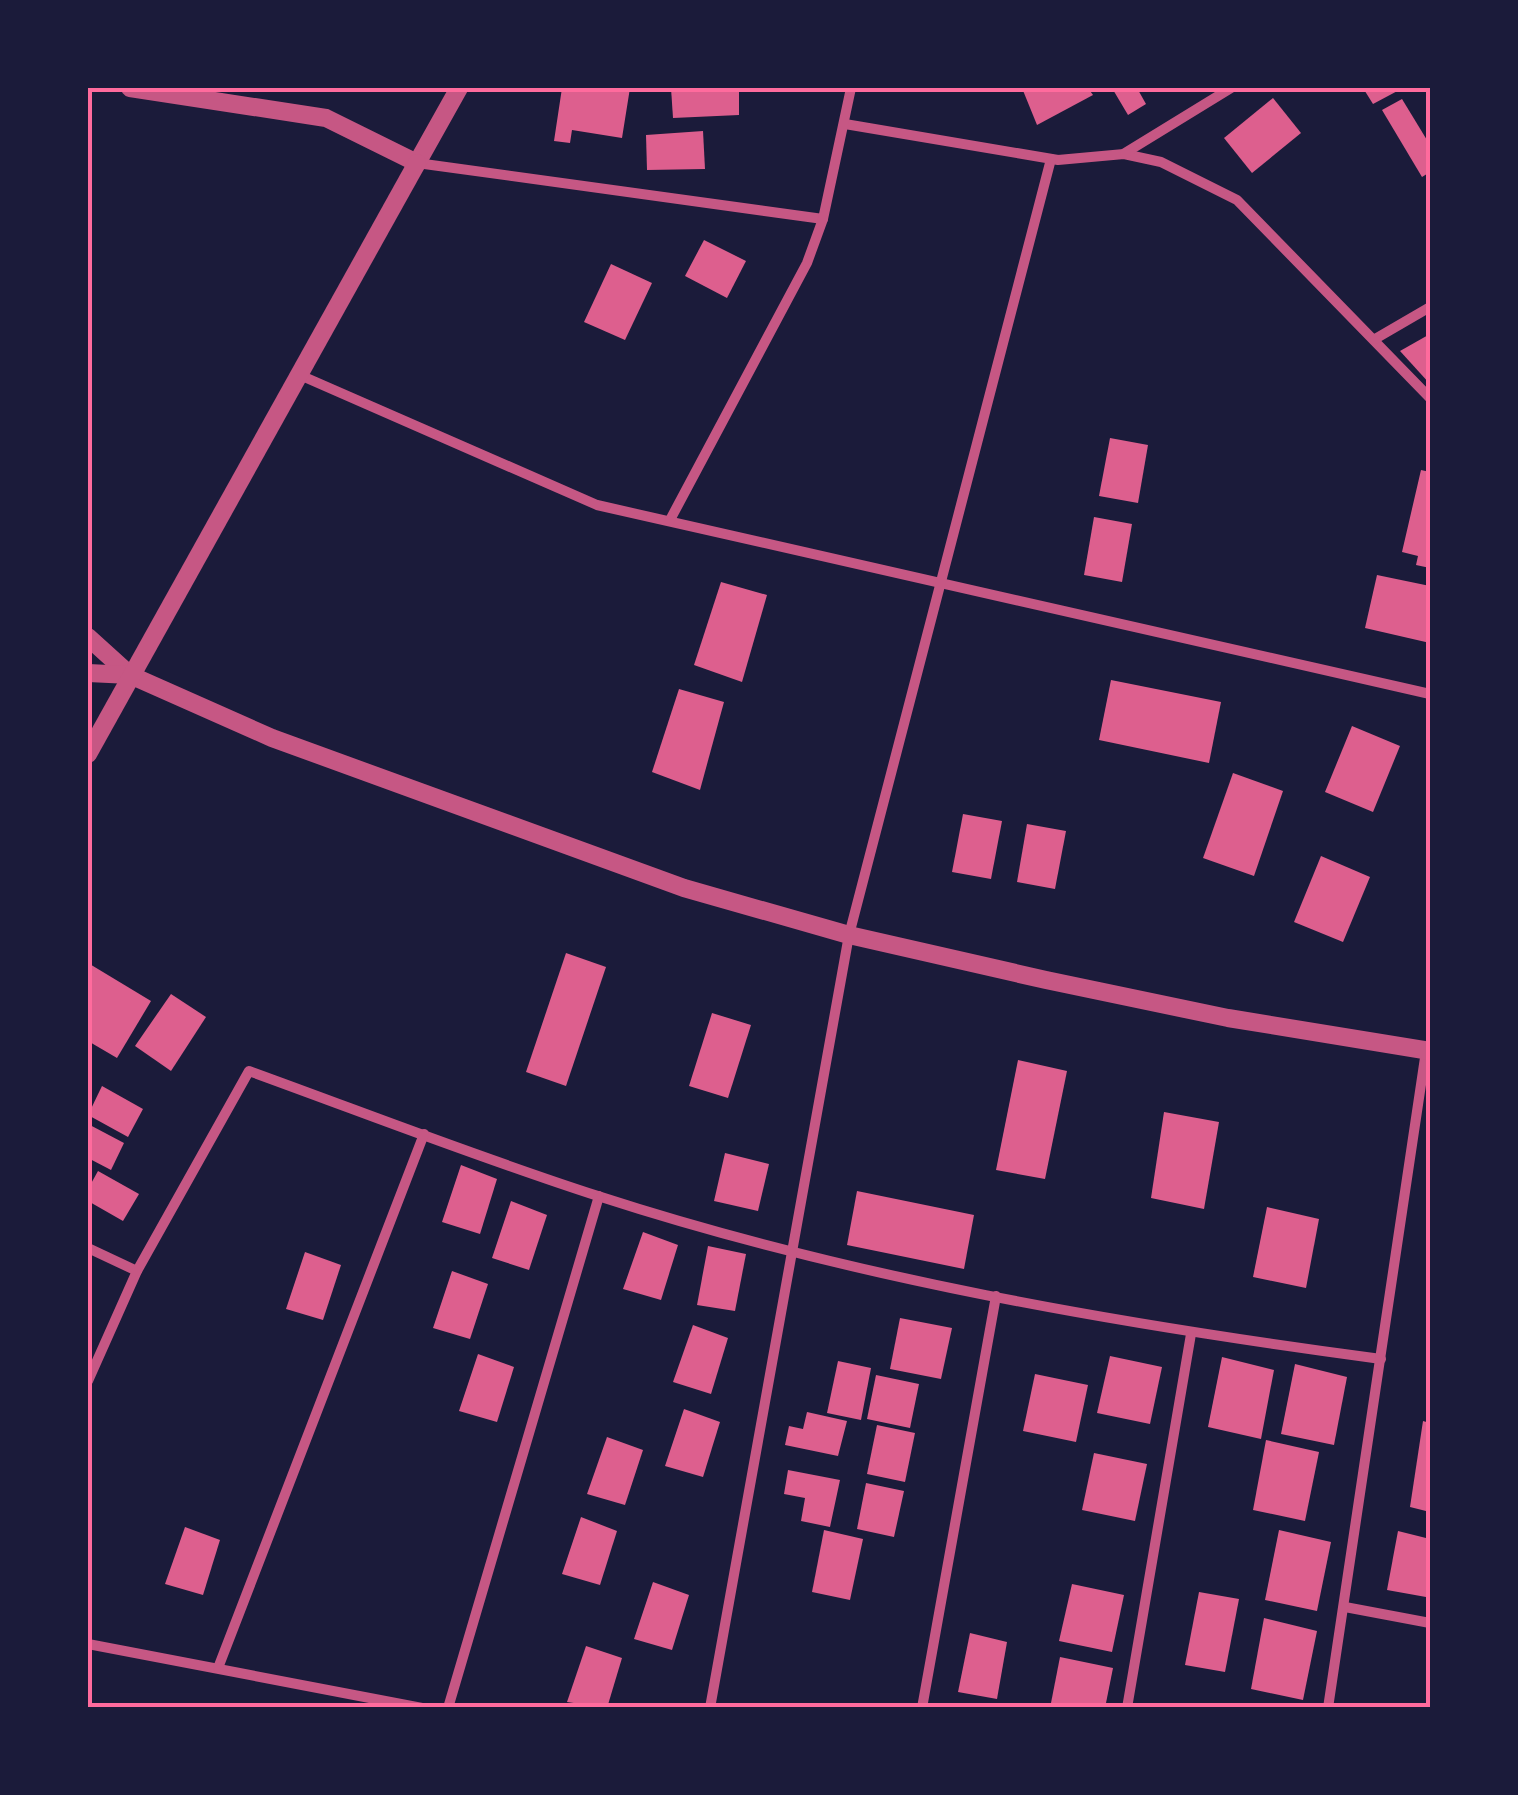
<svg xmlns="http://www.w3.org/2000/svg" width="1518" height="1795" font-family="Helvetica,sans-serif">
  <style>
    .building { fill: #dd5f8e }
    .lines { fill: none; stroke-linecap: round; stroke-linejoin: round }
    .minor { stroke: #c65784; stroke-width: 10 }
    .tertiary { stroke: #c65784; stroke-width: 18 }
    .neatline { fill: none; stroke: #ff6b9d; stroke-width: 4 }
  </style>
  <rect width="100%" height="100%" fill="#1b1b3a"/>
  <g class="building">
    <polygon points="562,88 630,88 622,138 572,130 570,143 554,141"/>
    <polygon points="671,88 739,88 739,115 673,118"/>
    <polygon points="1022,88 1088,88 1093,95 1037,125"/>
    <polygon points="1112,88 1137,88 1146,104 1128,115"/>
    <polygon points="1363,88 1403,88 1373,104"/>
    <polygon points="1273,98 1301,133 1252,173 1224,138"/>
    <polygon points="1402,99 1430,145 1430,172 1422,177 1382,110"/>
    <polygon points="703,131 705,169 647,170 646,135"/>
    <polygon points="704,240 746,261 727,298 685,276"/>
    <polygon points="611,264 652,283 625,340 584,322"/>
    <polygon points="1430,334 1430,384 1400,351"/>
    <polygon points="1110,438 1148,445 1138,503 1099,496"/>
    <polygon points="1421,470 1430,472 1430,568 1416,565 1418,556 1402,552"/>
    <polygon points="1094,517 1132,524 1122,582 1084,575"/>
    <polygon points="1377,575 1430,586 1430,643 1365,628"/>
    <polygon points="721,582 767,595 742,682 694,665"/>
    <polygon points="1111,680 1221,702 1209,763 1099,740"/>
    <polygon points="679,689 724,702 700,790 652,772"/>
    <polygon points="1352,726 1400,746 1373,812 1325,792"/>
    <polygon points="1233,773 1283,791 1254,876 1203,858"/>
    <polygon points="963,814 1002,821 991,879 952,872"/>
    <polygon points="1027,824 1066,831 1055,889 1017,882"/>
    <polygon points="1321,856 1370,877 1343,942 1294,922"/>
    <polygon points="566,953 606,967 566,1086 526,1072"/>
    <polygon points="88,963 151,1001 117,1058 88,1041"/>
    <polygon points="171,994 206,1017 171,1071 135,1046"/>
    <polygon points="712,1013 751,1025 728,1098 689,1086"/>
    <polygon points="1018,1060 1067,1071 1045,1179 996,1170"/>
    <polygon points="102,1086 143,1109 128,1137 88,1115"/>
    <polygon points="1164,1112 1219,1122 1204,1209 1151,1198"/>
    <polygon points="88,1124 124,1143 111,1170 88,1158"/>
    <polygon points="725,1153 769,1164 758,1211 714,1201"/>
    <polygon points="461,1165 497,1179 480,1234 442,1222"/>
    <polygon points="98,1171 139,1194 123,1221 88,1201 88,1189"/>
    <polygon points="857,1191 974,1215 964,1269 847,1245"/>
    <polygon points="511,1201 547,1215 529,1270 492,1258"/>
    <polygon points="1267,1207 1319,1219 1306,1288 1253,1277"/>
    <polygon points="643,1232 678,1245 661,1300 623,1289"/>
    <polygon points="708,1246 746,1254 735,1311 697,1305"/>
    <polygon points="305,1252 341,1265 323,1320 286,1309"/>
    <polygon points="452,1271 488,1284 470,1339 433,1328"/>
    <polygon points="900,1318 952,1328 941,1379 890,1369"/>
    <polygon points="693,1325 728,1338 711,1394 673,1382"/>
    <polygon points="478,1354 514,1367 497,1422 459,1411"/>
    <polygon points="1110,1356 1162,1367 1150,1424 1097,1413"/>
    <polygon points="1222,1357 1274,1370 1261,1439 1208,1427"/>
    <polygon points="838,1361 871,1368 861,1420 827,1413"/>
    <polygon points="1295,1364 1347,1377 1334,1445 1281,1434"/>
    <polygon points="1035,1374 1088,1385 1076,1442 1023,1431"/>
    <polygon points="876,1375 919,1384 910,1428 867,1419"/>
    <polygon points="684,1409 720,1422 703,1477 665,1466"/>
    <polygon points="807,1412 847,1421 838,1456 785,1445 789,1426 803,1429"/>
    <polygon points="1423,1421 1430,1423 1430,1512 1410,1507"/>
    <polygon points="877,1425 915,1433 905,1482 867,1474"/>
    <polygon points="607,1437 643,1450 625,1505 587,1494"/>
    <polygon points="1266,1440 1319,1452 1305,1521 1253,1510"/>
    <polygon points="1094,1453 1147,1464 1135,1521 1082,1510"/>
    <polygon points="788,1470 840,1480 830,1527 801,1521 805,1498 784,1494"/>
    <polygon points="866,1483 904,1491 894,1537 857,1529"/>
    <polygon points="581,1517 617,1531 600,1585 562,1574"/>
    <polygon points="185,1527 220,1540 203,1595 165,1584"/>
    <polygon points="824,1530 863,1539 850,1600 812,1592"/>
    <polygon points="1279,1530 1331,1542 1317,1611 1265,1600"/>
    <polygon points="1398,1531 1430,1539 1426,1597 1387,1590"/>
    <polygon points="653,1582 689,1595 672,1650 634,1639"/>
    <polygon points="1072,1584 1124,1595 1112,1652 1059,1641"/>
    <polygon points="1199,1592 1239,1599 1225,1672 1185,1665"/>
    <polygon points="1264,1618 1317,1631 1303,1700 1251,1689"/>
    <polygon points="970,1633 1007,1642 997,1699 958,1692"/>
    <polygon points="586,1646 622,1658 607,1708 567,1702"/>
    <polygon points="1060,1657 1113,1668 1105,1708 1050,1708"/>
  </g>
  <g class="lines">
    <g class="minor">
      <polyline points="845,124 1058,160 1124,154 1161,162 1237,200 1430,398"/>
      <polyline points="1125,153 1231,88"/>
      <polyline points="417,163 823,219"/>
      <polyline points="1375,339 1430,307"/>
      <polyline points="302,376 597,505 1430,694"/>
      <polyline points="670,520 807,263 823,219 851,88"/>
      <polyline points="88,1248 137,1271"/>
      <path d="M88,1381L137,1271L249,1071C365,1113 480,1158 598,1196C851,1278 1118,1324 1381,1359"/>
      <polyline points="1345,1607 1430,1623"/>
      <polyline points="88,1644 422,1708"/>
      <polyline points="218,1668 424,1134"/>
      <polyline points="448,1708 599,1196"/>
      <polyline points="710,1708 849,935 1051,159"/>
      <polyline points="922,1708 996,1296"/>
      <polyline points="1127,1708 1191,1334"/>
      <polyline points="1328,1708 1426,1051"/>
    </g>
    <g class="tertiary">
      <polyline points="130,88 326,118 417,163 459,88"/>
      <polyline points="88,637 130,675 272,738 684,888 849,935 1046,980 1228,1018 1430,1051"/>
      <polyline points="88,673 130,675"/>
      <polyline points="88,754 417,163"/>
    </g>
  </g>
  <rect width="1518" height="1795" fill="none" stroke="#1b1b3a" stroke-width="180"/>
  <rect x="90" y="90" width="1338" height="1615" class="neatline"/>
</svg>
